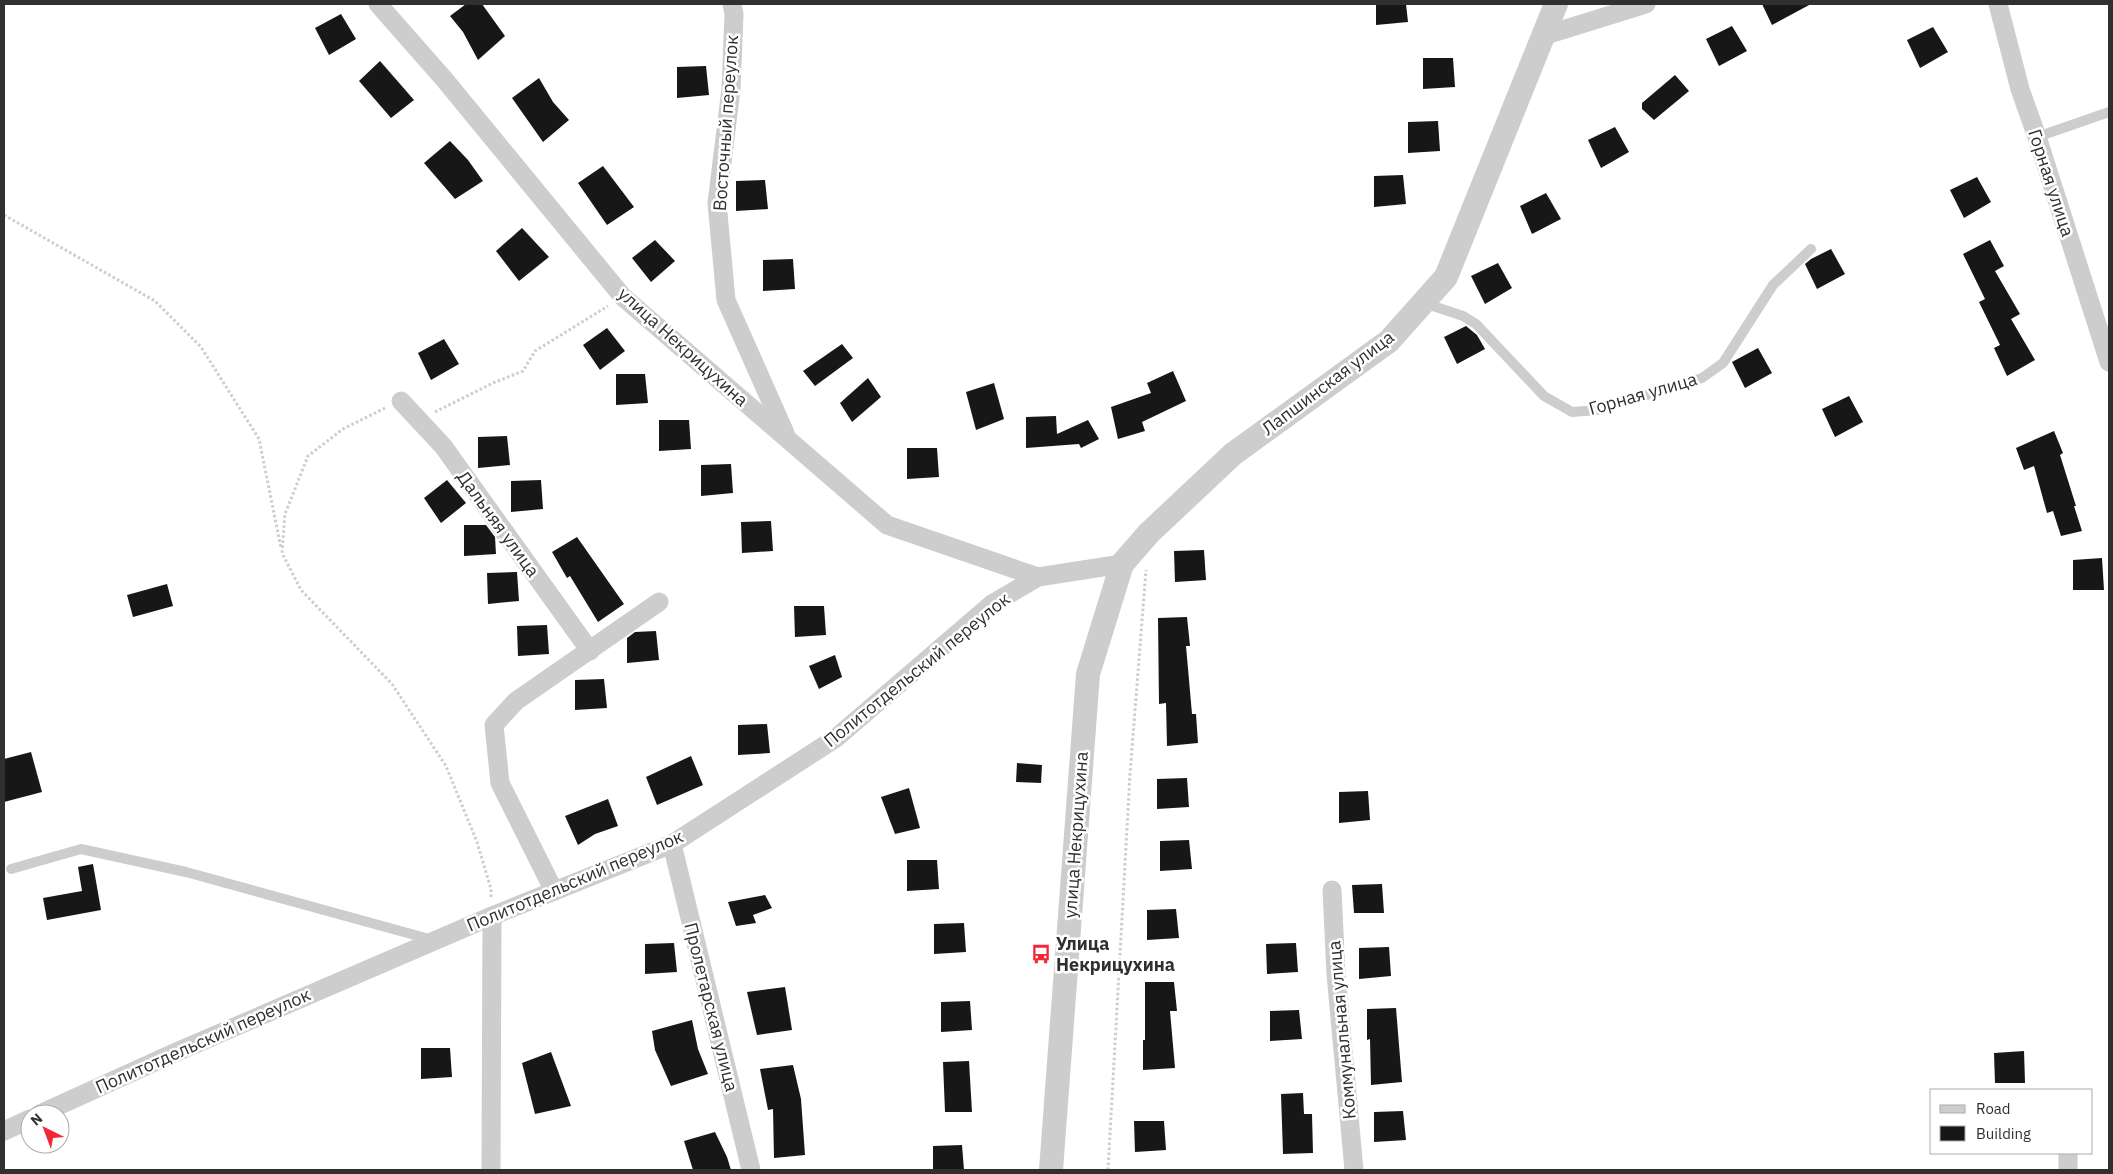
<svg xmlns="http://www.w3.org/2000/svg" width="2113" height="1174" font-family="'IBM Plex Sans',sans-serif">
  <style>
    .building { fill: #171717 }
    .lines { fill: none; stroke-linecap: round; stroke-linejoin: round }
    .path { stroke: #cdcdcd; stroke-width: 3; stroke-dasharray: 2.5 2.5; stroke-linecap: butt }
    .service { stroke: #cdcdcd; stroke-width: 10 }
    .minor { stroke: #cdcdcd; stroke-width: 19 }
    .tertiary { stroke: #cdcdcd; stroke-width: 24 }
    .labels { text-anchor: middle; stroke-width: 5; stroke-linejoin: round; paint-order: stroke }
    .street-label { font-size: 18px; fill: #303030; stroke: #fff }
    .poi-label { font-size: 18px; font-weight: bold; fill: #303030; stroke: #fff; text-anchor: start }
  </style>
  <rect width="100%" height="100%" fill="#fff"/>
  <g class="building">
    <polygon points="466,4 482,4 505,36 478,60 463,32 450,16"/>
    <polygon points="1376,4 1406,4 1408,22 1376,25"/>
    <polygon points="1762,4 1811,4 1772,25"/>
    <polygon points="341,14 356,39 329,55 315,28"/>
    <polygon points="1732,26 1747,51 1719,66 1706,39"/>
    <polygon points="1933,27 1948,52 1920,68 1907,40"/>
    <polygon points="1423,58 1453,58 1455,87 1423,89"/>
    <polygon points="380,61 414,100 391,118 359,81"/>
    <polygon points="706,66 709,95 677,98 677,67"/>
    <polygon points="1675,75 1689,91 1654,120 1642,109 1642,103"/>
    <polygon points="539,78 553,102 569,120 543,142 512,98"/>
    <polygon points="1438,121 1440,151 1408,153 1408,122"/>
    <polygon points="1615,127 1629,152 1601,168 1588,140"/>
    <polygon points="450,141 468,160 483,181 455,199 424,163"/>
    <polygon points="603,166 634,207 607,225 578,183"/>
    <polygon points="1403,175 1406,204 1374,207 1374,176"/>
    <polygon points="1977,177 1991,202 1964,218 1950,190"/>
    <polygon points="765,180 768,209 736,211 736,181"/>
    <polygon points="1546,193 1561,219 1532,234 1520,206"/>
    <polygon points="522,228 549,257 519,281 496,251"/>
    <polygon points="655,240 675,261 651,282 632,258"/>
    <polygon points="1990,240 2004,266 1995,271 2020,314 2011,319 2035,360 2007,376 1994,348 2000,345 1979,302 1985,299 1963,254"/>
    <polygon points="1831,249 1845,274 1817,289 1805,264 1811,259"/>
    <polygon points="793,259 795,289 763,291 763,260"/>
    <polygon points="1498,263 1512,288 1485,304 1471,276"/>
    <polygon points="1466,326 1477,335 1485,349 1457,364 1444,337"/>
    <polygon points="607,328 625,351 600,370 583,345"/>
    <polygon points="444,339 459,364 431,380 418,353"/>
    <polygon points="842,344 853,358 815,386 803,371"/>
    <polygon points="1758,348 1772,373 1745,388 1732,362"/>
    <polygon points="1173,371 1186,401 1142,422 1145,431 1118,439 1111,407 1151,393 1147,383"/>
    <polygon points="616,374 645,374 648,403 616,405"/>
    <polygon points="868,378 881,397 852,422 840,403"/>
    <polygon points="994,383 1004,419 976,430 966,392"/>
    <polygon points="1849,396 1863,422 1835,437 1822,409"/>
    <polygon points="1056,416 1057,434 1088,420 1099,439 1081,448 1079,444 1026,448 1026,417"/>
    <polygon points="659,420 689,420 691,449 659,451"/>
    <polygon points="2054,431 2063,453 2060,455 2076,506 2074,506 2082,531 2061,536 2053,511 2047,513 2034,466 2024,470 2016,448"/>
    <polygon points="507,436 510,465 478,468 478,437"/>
    <polygon points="907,448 937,448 939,477 907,479"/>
    <polygon points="731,464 733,493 701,496 701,465"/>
    <polygon points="447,480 466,503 441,523 424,498"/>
    <polygon points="541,480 543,509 511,512 511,481"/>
    <polygon points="771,521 773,551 742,553 741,522"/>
    <polygon points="464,525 486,525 495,537 496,554 464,556"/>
    <polygon points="577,537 624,604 598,622 570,576 567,578 552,552"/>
    <polygon points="1204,550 1206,580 1175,582 1174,551"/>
    <polygon points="2102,558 2104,590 2073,590 2073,560"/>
    <polygon points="517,572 519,601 488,604 487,573"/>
    <polygon points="167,584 173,606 133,617 127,595"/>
    <polygon points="794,606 824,606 826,635 795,637"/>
    <polygon points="1187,617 1190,646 1186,646 1192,714 1196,714 1198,743 1167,746 1166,703 1159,704 1158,618"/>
    <polygon points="547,625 549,654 518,656 517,626"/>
    <polygon points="656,631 659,660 627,663 627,638 635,632"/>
    <polygon points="835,655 842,677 819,689 809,666"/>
    <polygon points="604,679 607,708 575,710 575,680"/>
    <polygon points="767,724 770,753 738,755 738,725"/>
    <polygon points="31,752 42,792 4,802 4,759"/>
    <polygon points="691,756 703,785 657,805 646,777"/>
    <polygon points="1017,763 1042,765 1041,783 1016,782"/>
    <polygon points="1187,778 1189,807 1157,809 1157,779"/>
    <polygon points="909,788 920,828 895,834 881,797"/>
    <polygon points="1368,791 1370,820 1339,823 1339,792"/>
    <polygon points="608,799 618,826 595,834 578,845 565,816"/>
    <polygon points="1189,840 1192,869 1160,871 1160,841"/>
    <polygon points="907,860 937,860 939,889 907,891"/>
    <polygon points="93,864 101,910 47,920 43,898 82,891 78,867"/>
    <polygon points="1382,884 1384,913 1354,913 1352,885"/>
    <polygon points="765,895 772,908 753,915 756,923 736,926 728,902"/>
    <polygon points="1176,909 1179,938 1147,940 1147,910"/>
    <polygon points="964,923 966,952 934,954 934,924"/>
    <polygon points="674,943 677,972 645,974 645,944"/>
    <polygon points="1296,943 1298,972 1267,974 1266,944"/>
    <polygon points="1389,947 1391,976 1359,979 1359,948"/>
    <polygon points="1145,982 1174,982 1177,1011 1170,1011 1175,1068 1143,1070 1143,1040 1145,1040"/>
    <polygon points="785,987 792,1030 757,1035 747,992"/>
    <polygon points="970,1001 972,1030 941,1032 941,1002"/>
    <polygon points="1396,1008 1402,1082 1371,1085 1370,1039 1367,1040 1367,1009"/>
    <polygon points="1299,1010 1302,1039 1270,1041 1270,1011"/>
    <polygon points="692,1020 698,1049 708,1074 671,1086 655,1050 652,1031"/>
    <polygon points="421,1048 450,1048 452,1077 421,1079"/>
    <polygon points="2024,1051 2025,1083 1995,1083 1994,1053"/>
    <polygon points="551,1052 571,1106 535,1114 522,1063"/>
    <polygon points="969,1061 972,1112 945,1112 943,1062"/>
    <polygon points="793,1065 801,1099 805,1155 774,1158 773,1109 768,1110 760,1069"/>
    <polygon points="1303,1093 1304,1114 1312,1114 1313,1153 1283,1154 1281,1094"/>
    <polygon points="1403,1111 1406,1140 1374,1142 1374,1112"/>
    <polygon points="1134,1121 1164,1121 1166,1150 1135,1152"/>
    <polygon points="715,1132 727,1157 731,1170 693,1170 684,1141"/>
    <polygon points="962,1145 964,1170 933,1170 933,1146"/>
  </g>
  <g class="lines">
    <g class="path">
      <polyline points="4,215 155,301 201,347 259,439 281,548"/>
      <polyline points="385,408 343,429 308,456 285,514 282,553 301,590 392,684 446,766 477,842 491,889 491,898"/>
      <polyline points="435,412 493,383 523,371 535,351 608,306"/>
      <polyline points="1108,1170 1130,774 1146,570"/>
    </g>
    <g class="service">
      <polyline points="2037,137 2109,112"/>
      <polyline points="1424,303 1463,316 1476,324 1544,396 1572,412 1598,410 1702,378 1723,363 1773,285 1811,249"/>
      <polyline points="11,869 81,849 186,872 433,940"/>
    </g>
    <g class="minor">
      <polyline points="378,4 444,79 623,297 887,525 1038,577"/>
      <polyline points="732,4 734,14 731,89 717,203 726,300 785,433"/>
      <polyline points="1998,4 2020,89 2037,137 2109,362"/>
      <polyline points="1543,36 1646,4"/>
      <polyline points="401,401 443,446 590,651"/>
      <polyline points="672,844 751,1170"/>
      <polyline points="1332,890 1336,974 1354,1170"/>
      <polyline points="554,891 500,783 494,725 516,701 659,602"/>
      <polyline points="40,1114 172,1054 492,916 672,844 836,738 992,604 1038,577 1122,564"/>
      <polyline points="4,1131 30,1119"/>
      <polyline points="2068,1153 2068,1170"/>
      <polyline points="491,1170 492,916"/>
    </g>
    <polyline class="tertiary" points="1051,1170 1088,674 1122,564 1149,533 1233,454 1389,341 1446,277 1556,4"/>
  </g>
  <defs>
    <symbol id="bus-bare" viewBox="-9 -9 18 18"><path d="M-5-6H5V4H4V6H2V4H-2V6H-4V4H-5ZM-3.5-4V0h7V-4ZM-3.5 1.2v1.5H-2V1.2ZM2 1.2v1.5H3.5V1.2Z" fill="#f22734" stroke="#fff" stroke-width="2.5" paint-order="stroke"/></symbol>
  </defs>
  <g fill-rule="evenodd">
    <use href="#bus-bare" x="1027" y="940" width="28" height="28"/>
  </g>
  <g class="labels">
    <g class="street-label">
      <text transform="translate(726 123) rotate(-86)" y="6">Восточный переулок</text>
      <text transform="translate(2051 183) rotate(72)" y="6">Горная улица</text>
      <text transform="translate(683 347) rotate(42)" y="6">улица Некрицухина</text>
      <text transform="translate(1328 383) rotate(-37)" y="6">Лапшинская улица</text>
      <text transform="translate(1643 394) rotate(-16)" y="6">Горная улица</text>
      <text transform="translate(498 524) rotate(54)" y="6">Дальняя улица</text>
      <text transform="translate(917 670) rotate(-39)" y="6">Политотдельский переулок</text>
      <text transform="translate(1076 835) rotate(-86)" y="6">улица Некрицухина</text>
      <text transform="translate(575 881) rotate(-23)" y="6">Политотдельский переулок</text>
      <text transform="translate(711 1007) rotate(76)" y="6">Пролетарская улица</text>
      <text transform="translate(1342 1030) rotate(-95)" y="6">Коммунальная улица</text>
      <text transform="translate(203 1041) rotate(-24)" y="6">Политотдельский переулок</text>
    </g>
    <g class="poi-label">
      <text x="1056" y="950">Улица<tspan x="1056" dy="21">Некрицухина</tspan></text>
    </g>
  </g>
  <rect width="2113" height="1174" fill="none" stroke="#303030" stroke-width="10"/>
  <rect x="1930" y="1089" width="162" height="65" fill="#ffffff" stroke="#acacac"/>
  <rect x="1940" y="1105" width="25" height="8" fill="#cdcdcd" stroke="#acacac"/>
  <text x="1976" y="1114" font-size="15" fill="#303030">Road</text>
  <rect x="1940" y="1126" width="25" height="15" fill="#171717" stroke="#acacac"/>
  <text x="1976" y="1139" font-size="15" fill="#303030">Building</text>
  <g transform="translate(45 1129) rotate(318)"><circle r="24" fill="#ffffff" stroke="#acacac"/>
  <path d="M0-4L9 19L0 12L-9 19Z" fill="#f22734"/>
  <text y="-8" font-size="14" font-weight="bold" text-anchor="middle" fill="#303030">N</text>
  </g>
</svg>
